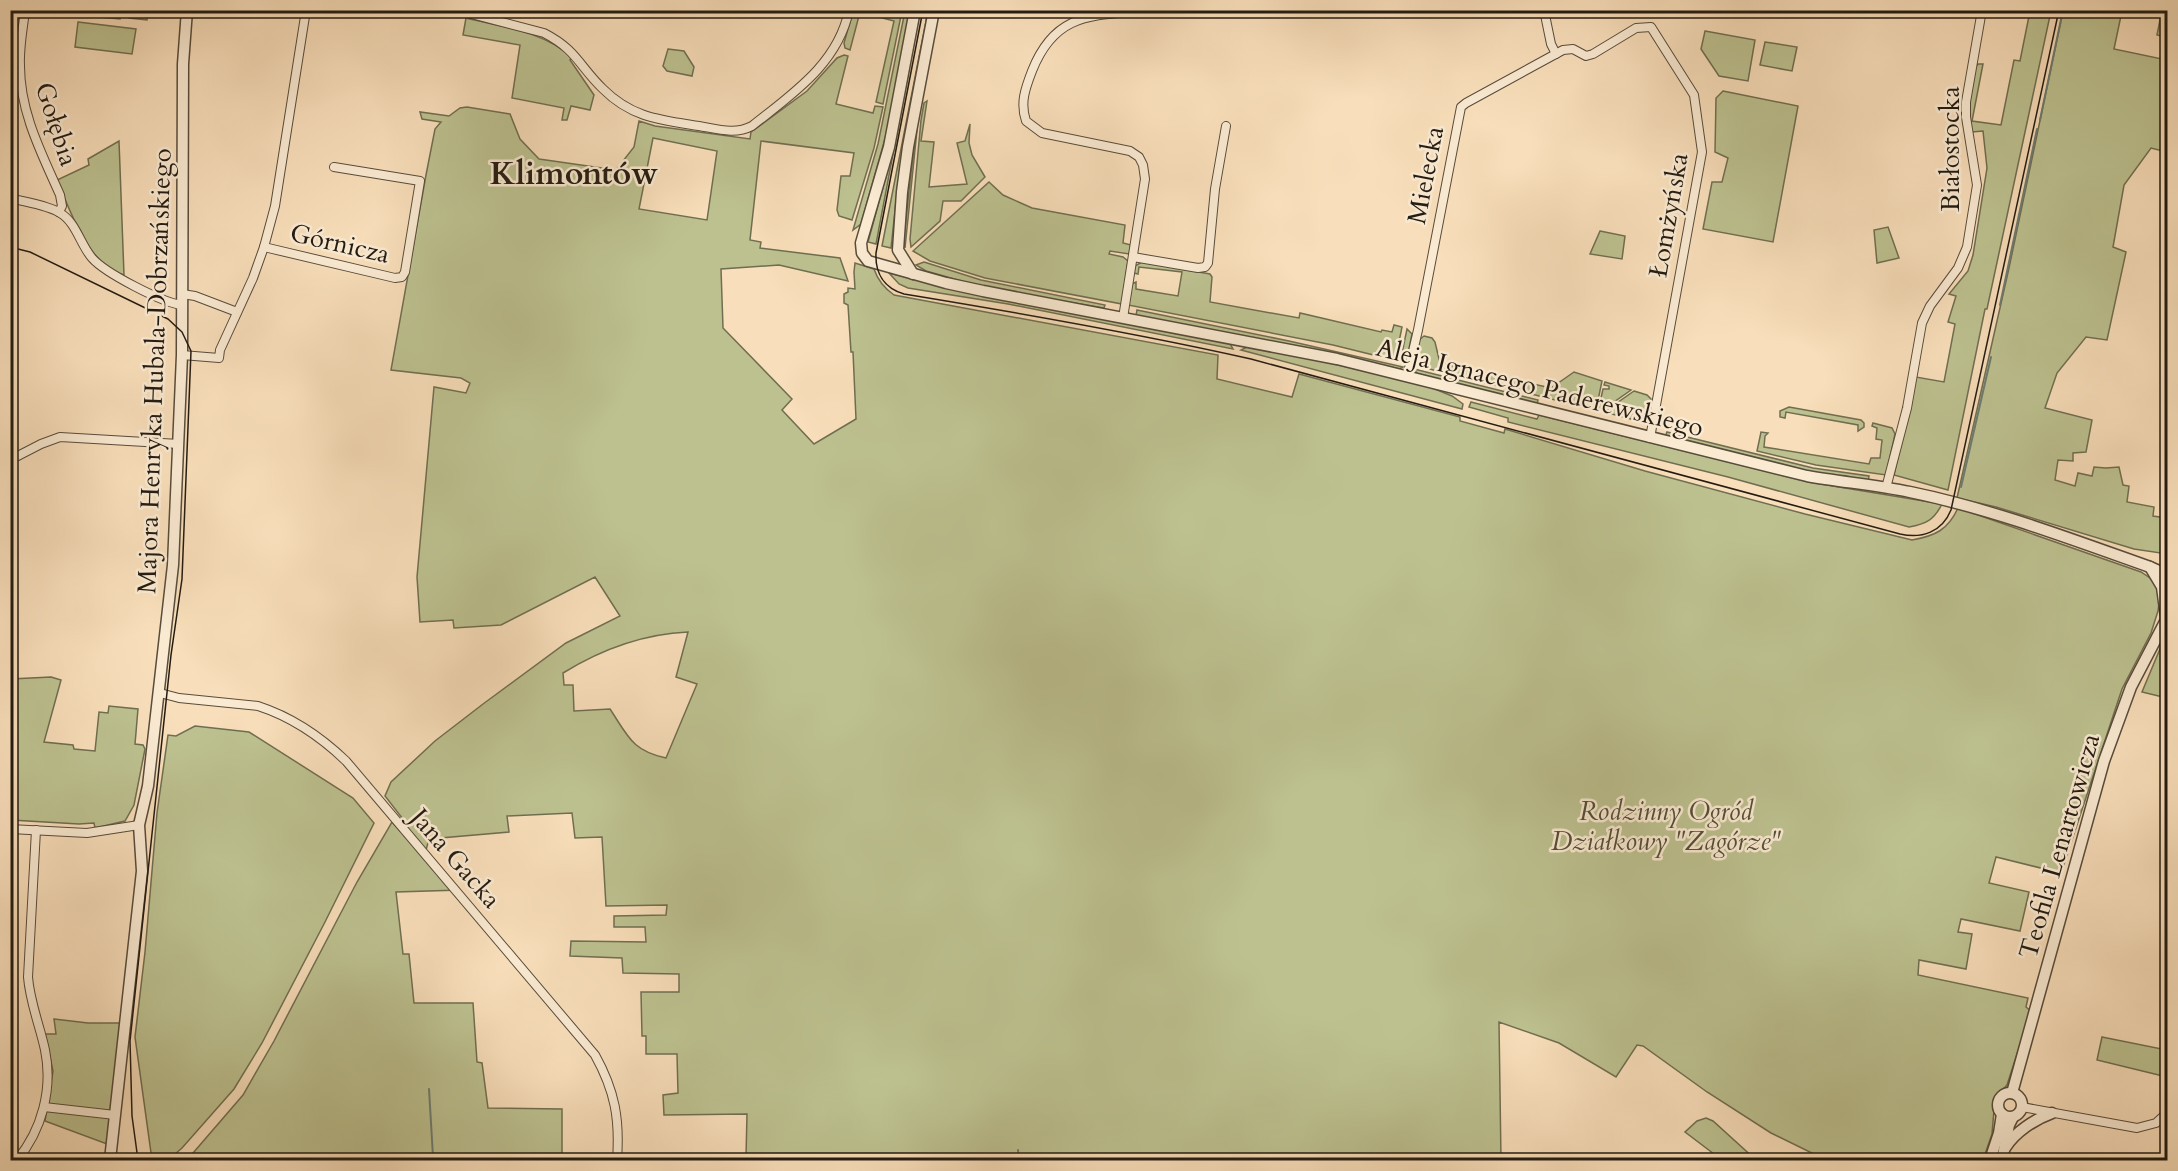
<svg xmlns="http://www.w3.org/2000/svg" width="2178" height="1171" font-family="Cardo,serif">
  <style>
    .green { fill: #bdc190; stroke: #706e50; stroke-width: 1.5; fill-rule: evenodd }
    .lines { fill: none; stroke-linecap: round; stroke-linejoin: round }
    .stream { stroke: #6c7c72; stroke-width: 2 }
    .minor-casing { stroke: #584c3b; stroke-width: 10 }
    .tertiary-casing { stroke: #584c3b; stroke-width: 13 }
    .minor { stroke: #faead2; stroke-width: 8 }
    .tertiary { stroke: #faead2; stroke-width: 10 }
    .tram { stroke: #231b11; stroke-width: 1.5 }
    .labels { text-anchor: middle; stroke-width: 5; stroke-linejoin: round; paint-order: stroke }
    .street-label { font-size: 26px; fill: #231b11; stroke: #faead2 }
    .park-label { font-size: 26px; font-style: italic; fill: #514d37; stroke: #faead2 }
    .district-label { font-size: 32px; font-weight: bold; fill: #231b11; stroke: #faead2 }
  </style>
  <rect width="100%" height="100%" fill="#f8deba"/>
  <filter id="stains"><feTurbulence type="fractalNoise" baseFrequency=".00333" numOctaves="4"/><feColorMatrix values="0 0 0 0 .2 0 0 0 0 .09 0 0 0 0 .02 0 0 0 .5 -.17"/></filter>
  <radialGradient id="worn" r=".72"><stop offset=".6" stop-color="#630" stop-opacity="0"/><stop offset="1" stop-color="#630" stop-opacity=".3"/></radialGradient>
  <g class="green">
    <polygon points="100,11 121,11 120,19 100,17"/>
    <polygon points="130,11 148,11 147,20 129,18"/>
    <polygon points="853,11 902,11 883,104 876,102 894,21 860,12 850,50 845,48 844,43"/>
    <polygon points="905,11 911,11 888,128 861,224 853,230 878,144"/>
    <polygon points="928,11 930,11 898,183 891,248 882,246"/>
    <polygon points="2030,11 2051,11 1987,309 1985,309 1948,490 1894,475 1916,377 1944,382 1955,324 1948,322 1956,296 1949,294 1968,271 1973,255 1987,168 1983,131 1972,132 1968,104 1975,68 1978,64 1983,64 1972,121 2001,125 2014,60 2020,61"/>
    <polygon points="2063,11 2122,11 2114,49 2167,60 2167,152 2151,148 2124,185 2113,247 2126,252 2107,340 2086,337 2057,373 2045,408 2092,420 2086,452 2073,453 2073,461 2058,460 2055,480 2075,486 2078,473 2092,476 2094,467 2106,468 2119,467 2123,485 2129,486 2127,502 2154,507 2153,516 2167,518 2167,554 2134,549 1996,507 1957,498 2009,268"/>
    <polygon points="2161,15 2167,17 2167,37 2157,35"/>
    <path d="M466,18C503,27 542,31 572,57L570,60L594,95L590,110L571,106L567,120H562L564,108L512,98L520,45L463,35Z"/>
    <polygon points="78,22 136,29 132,54 75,47"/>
    <polygon points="1705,31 1755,40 1748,81 1719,76 1701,49"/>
    <polygon points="1765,42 1797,47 1792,71 1760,65"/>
    <polygon points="668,49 684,51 694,67 692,76 667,71 663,66"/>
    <path d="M844,55L848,56L836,104L873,113L875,106L883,107L874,148L852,220L839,216L837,210L841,176H850L854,153L761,141L750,240L761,242L760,248L840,258L848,281L779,265L721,269L723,328L792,399L782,410L814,444L856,419L853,352H851L848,305L844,303V294L848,292V288L855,289L854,272L855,263L874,269C878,281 884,288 894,295L1218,355L1217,379L1292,397L1299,374L1460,417V421L1504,433L1505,429L1645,471L1805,514L1912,540C1935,536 1948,530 1958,508L2141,572L2156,582L2160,595L2158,611L2151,633L2122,689L2061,873L1996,857L1989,883L2029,892L2020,931L1961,919L1958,932L1972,934L1966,969L1919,960L1918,975L2028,998L2026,1007L2031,1011L2007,1085L1995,1098L1992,1134L1983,1160H1830L1824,1159L1771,1133L1707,1092L1643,1046L1637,1045L1616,1077L1559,1043L1499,1022L1501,1160H657V1156L746,1157L747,1114L664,1115L663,1095L678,1093L677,1054H646V1036H642L641,992H679V974L623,973L622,958L570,956L571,941L646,942L645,927H614V916L666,915L667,905L606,906L602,837L575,838L572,813L507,816L509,832L429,839L426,850L460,890L396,892L403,954H409L414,1003H473L477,1062L482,1063L488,1108L562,1109V1160H187L243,1095L274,1041L357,882L392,822L400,831L406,823L385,796L391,782L435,741L483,704L566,643L620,616L595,577L501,625L454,628L453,620L420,622L417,577L434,387L466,393L470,383L461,378L391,370L426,175L435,129L441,122L422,119L420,112L449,116L460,108L467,107L510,114L520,139L539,159L616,170L634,147L639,121L655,126L750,139L751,132L807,91L837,58ZM653,138L717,151L707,220L639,209ZM688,632L676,677L697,684L666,758C632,751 628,736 610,709L574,711L573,685H564L563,673C602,649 642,634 688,632Z"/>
    <polygon points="907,74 908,75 876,244 868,242 888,169"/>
    <polygon points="1723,91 1798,106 1773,242 1703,229 1712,182 1722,182 1728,158 1715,152 1716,98"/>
    <polygon points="927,101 921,141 934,142 929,187 967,184 957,143 965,141 970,124 969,143 972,155 985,177 961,201 943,201 940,221 911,247 910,239 921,120 924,103"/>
    <polygon points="916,126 917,130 905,248 904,238"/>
    <path d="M119,141L124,275C88,266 70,210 57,180L89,165L88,159Z"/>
    <polygon points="989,182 1003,195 1032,208 1125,225 1123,243 1131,245 1129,254 1110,251 1109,254 1123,257 1128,261 1122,304 985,278 930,261 913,251"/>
    <polygon points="1888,227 1899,258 1877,263 1874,230"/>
    <polygon points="1600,231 1625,236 1622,259 1590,254"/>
    <polygon points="924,262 981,280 1105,305 1104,308 990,289 926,271 916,265"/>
    <polygon points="1142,262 1210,274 1212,277 1210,302 1299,318 1300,313 1381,332 1382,330 1392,332 1394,325 1402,327 1396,357 1401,358 1407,329 1412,334 1406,363 1333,345 1128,305 1132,284 1136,282 1136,289 1178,296 1182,272 1139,267 1138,274 1134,273 1135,266"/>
    <polygon points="889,273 973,294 1229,342 1233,349 1008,304 908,288 899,284"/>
    <polygon points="1137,310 1289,341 1403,367 1399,369 1136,316"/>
    <polygon points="1424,336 1432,338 1435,342 1440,363 1551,388 1574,372 1602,381 1596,410 1413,365 1419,340"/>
    <polygon points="1247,347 1299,356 1425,385 1452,396 1463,404 1462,409 1241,350"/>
    <polygon points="1414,369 1538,400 1537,404 1418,375"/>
    <polygon points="1605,382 1631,390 1601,411 1598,411 1603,389 1609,389 1609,386 1604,385"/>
    <polygon points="1634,391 1647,395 1651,399 1646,423 1604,412"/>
    <path d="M1471,402L1537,419L1539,415L1809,482L1942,504C1934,520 1926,524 1909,527L1728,477L1508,422V418L1469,407Z"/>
    <polygon points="1789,407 1861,420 1864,423 1864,427 1858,431 1858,425 1786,412 1785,418 1780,417 1780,411"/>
    <polygon points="1873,423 1892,428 1895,434 1886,475 1816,465 1757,451 1761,432 1768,433 1765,436 1764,447 1869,464 1871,458 1880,458 1882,440 1876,439 1877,428 1872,426"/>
    <polygon points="1667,432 1813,468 1869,476 1868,482 1818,475 1665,437"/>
    <polygon points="2167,632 2167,698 2142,692"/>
    <polygon points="51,677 61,680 44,742 73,745 74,749 95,751 99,712 108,713 109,706 138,709 135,744 143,745 145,749 134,805 125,821 95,828 94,823 79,824 11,820 11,679"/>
    <polygon points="195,726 249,732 353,798 374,823 325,922 262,1043 234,1089 182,1148 168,1160 152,1160 135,1037 145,952 157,813 168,735 176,736"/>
    <polygon points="54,1019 88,1023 120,1023 107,1144 45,1121 53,1071 45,1034 56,1034"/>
    <polygon points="2102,1037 2167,1050 2167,1077 2097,1060"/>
    <polygon points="1706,1118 1713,1121 1756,1160 1722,1160 1685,1132 1697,1121"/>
  </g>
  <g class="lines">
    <g class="stream">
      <polyline points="2040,120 2063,10"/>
      <polyline points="2000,305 2037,129"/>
      <polyline points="1961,487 1991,357"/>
      <polyline points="1018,1150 1019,1160"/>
      <polyline points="424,1160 433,1157 429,1089"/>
    </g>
    <defs>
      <g id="minor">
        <path d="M25,10C23,29 19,48 20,66C20,113 42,154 60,195L62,206L59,212"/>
        <path d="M456,10L544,33C577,50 579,66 603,89C632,118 661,120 699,126C717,129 735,135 752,126C792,94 838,64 849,10"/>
        <polyline points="1544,10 1551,44 1556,54"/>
        <path d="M10,198C24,202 48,205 60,213C76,222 80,244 92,258C105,273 163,303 182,305"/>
        <polyline points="264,247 395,278 402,277 405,272 420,181 334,167"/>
        <polyline points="1133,257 1198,268 1205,267 1208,263 1215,189 1226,126"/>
        <polyline points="182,294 195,296 237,312"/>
        <path d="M1123,318L1145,179L1143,165L1139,157L1130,151L1042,133L1026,121C1020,103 1025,89 1032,71C1056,10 1095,16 1151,10"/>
        <polyline points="182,355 219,358 220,350 253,278 264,247 275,206 306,10"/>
        <polyline points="1407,377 1418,330 1461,107 1466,103 1563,50 1573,49 1586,56 1593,54 1636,28 1651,27 1694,95 1702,152 1650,438"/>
        <polyline points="10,460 41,444 60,437 179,444"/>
        <polyline points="1886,488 1907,408 1922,323 1930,306 1958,268 1967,247 1977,185 1966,117 1966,102 1982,10"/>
        <path d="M160,693L179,698L258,706C292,717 320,736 346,761L595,1055C615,1091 620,1119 617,1160"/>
        <polyline points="10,829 87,833 139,825"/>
        <polyline points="44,1107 115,1115"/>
        <polyline points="2022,1107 2137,1128 2156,1123 2168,1112"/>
        <path d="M17,1160C42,1130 53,1089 45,1050C40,1026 30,1003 28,977L36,830"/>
      </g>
      <g id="tertiary">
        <path d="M915,10L889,147L861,243L862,253L868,261L946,283L983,291L1337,359L1807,476C1841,482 1876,485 1910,492C1992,509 2071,539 2150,567L2168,575"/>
        <polyline points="913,274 898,250 902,192 908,147 934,10"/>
        <polyline points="2150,567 2162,587 2166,617"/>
        <polyline points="2012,1093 2104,761 2131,687 2168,616"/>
        <circle cx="2010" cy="1105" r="12"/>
        <path d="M2005,1148C2015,1132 2035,1119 2052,1113"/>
        <polyline points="110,1160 142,871 139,825 148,786 173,565 182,355 183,64 187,10"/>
        <polyline points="1990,1160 1999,1133 2002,1114"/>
        <polyline points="2002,1160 2009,1125 2013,1117"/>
      </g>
    </defs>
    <use href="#minor" class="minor-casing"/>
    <use href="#tertiary" class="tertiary-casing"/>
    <use href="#minor" class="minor"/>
    <use href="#tertiary" class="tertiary"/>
    <g class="tram">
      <path d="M923,10L876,253C875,273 884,288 904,294C1020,313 1136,333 1251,359L1900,534C1922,539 1942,532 1951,510L2059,10"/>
      <polyline points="10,247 30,252 168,319 182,332 191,351 182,579 171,655 130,1041 132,1116 138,1160"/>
    </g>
  </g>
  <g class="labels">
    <g class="street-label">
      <text transform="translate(57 124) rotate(72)" y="9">Gołębia</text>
      <text transform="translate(1950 149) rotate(-90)" y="9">Białostocka</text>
      <text transform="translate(1425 175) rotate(-79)" y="9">Mielecka</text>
      <text transform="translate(1668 215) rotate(-80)" y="9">Łomżyńska</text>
      <text transform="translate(340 243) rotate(13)" y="9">Górnicza</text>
      <text transform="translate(154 371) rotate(-88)" y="9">Majora Henryka Hubala-Dobrzańskiego</text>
      <text transform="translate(1540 387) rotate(14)" y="9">Aleja Ignacego Paderewskiego</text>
      <text transform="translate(2059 846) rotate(-74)" y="9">Teofila Lenartowicza</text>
      <text transform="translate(456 858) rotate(49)" y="9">Jana Gacka</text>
    </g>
    <g class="park-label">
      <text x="1666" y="820">Rodzinny Ogród<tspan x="1666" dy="30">Działkowy "Zagórze"</tspan></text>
    </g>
    <g class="district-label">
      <text x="574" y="184">Klimontów</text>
    </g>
  </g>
  <rect width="2178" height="1171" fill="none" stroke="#f8deba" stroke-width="36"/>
  <rect x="12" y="12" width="2154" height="1147" fill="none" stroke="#231b11" stroke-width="3"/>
  <rect x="18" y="18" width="2142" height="1135" fill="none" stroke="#231b11" stroke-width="1.5"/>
  <rect width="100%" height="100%" filter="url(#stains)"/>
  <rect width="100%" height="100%" fill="url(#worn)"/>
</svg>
